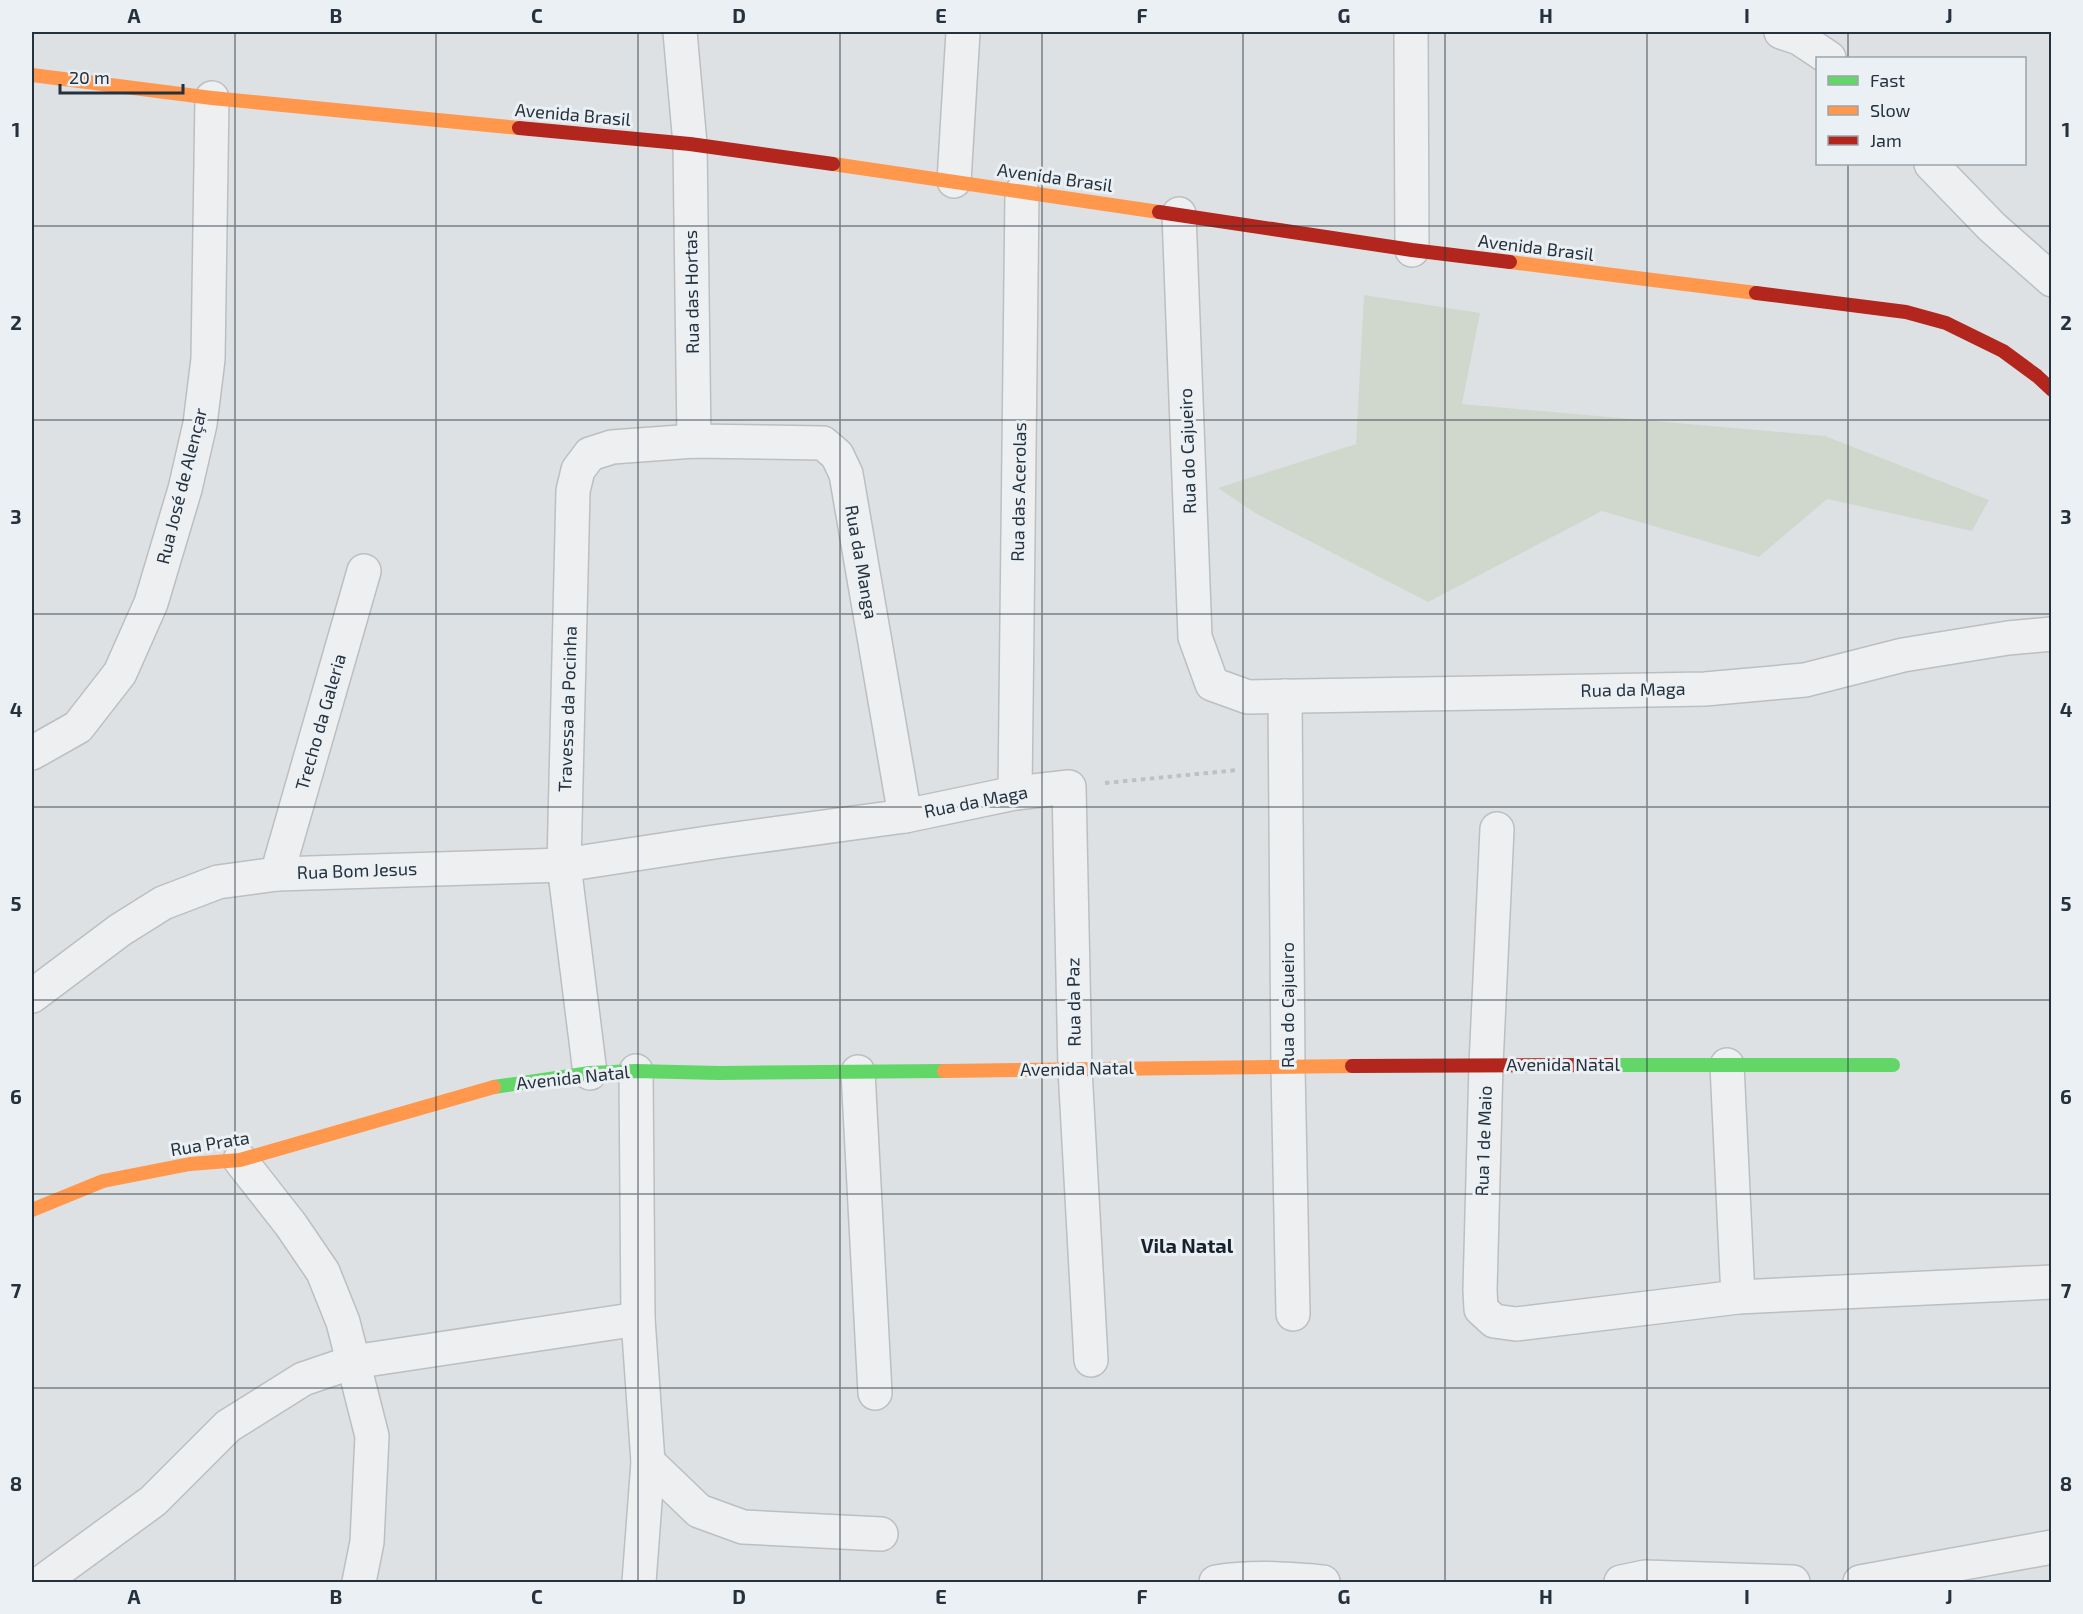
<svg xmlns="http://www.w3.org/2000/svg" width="2083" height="1614" font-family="'Exo 2',sans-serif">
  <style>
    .green { fill: #d0d8ce }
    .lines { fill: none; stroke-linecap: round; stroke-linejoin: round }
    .street-casing { stroke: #bcbfc1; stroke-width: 36 }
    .path { stroke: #bdc1c3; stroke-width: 4; stroke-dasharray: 4.5 4.5; stroke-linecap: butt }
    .street { stroke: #edeff0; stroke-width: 33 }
    .fast { stroke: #63d668; stroke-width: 14 }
    .slow { stroke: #ff974d; stroke-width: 14 }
    .jam { stroke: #b3261e; stroke-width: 14 }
    .grid { fill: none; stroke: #25313c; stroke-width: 1.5; stroke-opacity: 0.55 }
    .labels { text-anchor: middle; stroke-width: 6; stroke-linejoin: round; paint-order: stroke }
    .street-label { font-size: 18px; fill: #25313c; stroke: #ebf0f4 }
    .neighbourhood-label { font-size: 20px; font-weight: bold; fill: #18222d; stroke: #ebf0f4 }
    .neatline { fill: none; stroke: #25313c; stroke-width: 2 }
    .grid-label { font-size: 20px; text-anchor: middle; font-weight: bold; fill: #25313c }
  </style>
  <rect width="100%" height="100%" fill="#dee1e3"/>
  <polygon class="green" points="1364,295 1480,313 1462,404 1825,436 1989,500 1972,531 1827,499 1759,557 1602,511 1428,602 1255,513 1218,488 1356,444"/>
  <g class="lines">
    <defs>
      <g id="street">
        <polyline points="680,32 690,144 694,441"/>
        <polyline points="1411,32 1412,250"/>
        <polyline points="1781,32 1799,38 1829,58"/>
        <polyline points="1931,164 1992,227 2052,280"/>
        <polyline points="954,181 963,32"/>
        <polyline points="1179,214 1195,637 1212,684 1248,697 1705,689 1805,680 1903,655 2008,638 2052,634"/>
        <polyline points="1285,696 1288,1068 1293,1314"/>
        <polyline points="32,753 78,727 120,673 151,603 185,489 200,424 208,359 212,98"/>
        <polyline points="1015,793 1022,192"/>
        <polyline points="1497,829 1486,1065 1480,1290 1481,1309 1494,1321 1516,1324 1738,1297 2052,1282"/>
        <polyline points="277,874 364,571"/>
        <polyline points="32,996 120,930 163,903 218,882 277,874 564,865 714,842 905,816 1015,793 1069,787 1075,1069 1091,1360"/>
        <polyline points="1727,1065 1738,1297"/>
        <polyline points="636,1071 638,1319 648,1462 639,1582"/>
        <polyline points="858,1072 875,1393"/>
        <polyline points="590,1073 564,865 573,491 578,470 590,454 612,447 694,441 823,443 837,455 846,474 905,816"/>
        <polyline points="240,1160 291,1225 323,1272 343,1322 372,1436 367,1542 359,1582"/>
        <polyline points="648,1462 699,1511 743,1527 881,1534"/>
        <polyline points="42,1582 153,1501 228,1426 303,1379 353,1362 638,1319"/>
        <path d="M1216,1582C1253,1576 1287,1579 1323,1582"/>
        <polyline points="1621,1582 1645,1577 1793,1582"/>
        <polyline points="1860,1582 2052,1547"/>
      </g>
    </defs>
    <use href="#street" class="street-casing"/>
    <polyline class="path" points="1105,783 1238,770"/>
    <use href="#street" class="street"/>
    <g class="fast">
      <polyline points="1613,1065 1893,1065"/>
      <polyline points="494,1087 590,1073 636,1071 719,1073 944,1071"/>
    </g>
    <g class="slow">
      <polyline points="32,75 212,98 519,128"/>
      <polyline points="833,164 1159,212"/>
      <polyline points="1510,262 1756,293"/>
      <polyline points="944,1071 1352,1066"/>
      <polyline points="32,1210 103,1181 190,1164 240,1160 494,1087"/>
    </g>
    <g class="jam">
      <polyline points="519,128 690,144 833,164"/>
      <polyline points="1159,212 1412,250 1510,262"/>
      <polyline points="1756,293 1906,312 1946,323 2003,351 2037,376 2052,390"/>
      <polyline points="1352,1066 1613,1065"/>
    </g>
  </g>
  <path class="grid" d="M235,32V1582M436,32V1582M638,32V1582M840,32V1582M1042,32V1582M1243,32V1582M1445,32V1582M1647,32V1582M1848,32V58M1848,164V1582M32,226H2052M32,420H2052M32,614H2052M32,807H2052M32,1000H2052M32,1194H2052M32,1388H2052"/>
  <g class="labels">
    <g class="street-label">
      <text transform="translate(573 115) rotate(5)" y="6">Avenida Brasil</text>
      <text transform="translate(1055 178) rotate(8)" y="6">Avenida Brasil</text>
      <text transform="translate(1536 248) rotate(7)" y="6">Avenida Brasil</text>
      <text transform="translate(692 292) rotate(-91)" y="6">Rua das Hortas</text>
      <text transform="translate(1188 451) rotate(-92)" y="6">Rua do Cajueiro</text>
      <text transform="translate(182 486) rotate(-76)" y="6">Rua José de Alençar</text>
      <text transform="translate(1019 492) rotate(-89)" y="6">Rua das Acerolas</text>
      <text transform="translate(861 562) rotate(80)" y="6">Rua da Manga</text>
      <text transform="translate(1633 690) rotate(-1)" y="6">Rua da Maga</text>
      <text transform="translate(568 709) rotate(-88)" y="6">Travessa da Pocinha</text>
      <text transform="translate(321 722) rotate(-74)" y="6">Trecho da Galeria</text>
      <text transform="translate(976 802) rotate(-11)" y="6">Rua da Maga</text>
      <text transform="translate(357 871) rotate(-2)" y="6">Rua Bom Jesus</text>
      <text transform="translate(1074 1002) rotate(-91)" y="6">Rua da Paz</text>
      <text transform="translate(1288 1005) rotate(-90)" y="6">Rua do Cajueiro</text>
      <text x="1563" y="1071">Avenida Natal</text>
      <text transform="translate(1077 1069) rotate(-1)" y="6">Avenida Natal</text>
      <text transform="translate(573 1078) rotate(-6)" y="6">Avenida Natal</text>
      <text transform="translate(1484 1141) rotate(-88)" y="6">Rua 1 de Maio</text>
      <text transform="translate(210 1144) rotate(-9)" y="6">Rua Prata</text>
    </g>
    <g class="neighbourhood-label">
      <text x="1187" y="1253">Vila Natal</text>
    </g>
  </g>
  <rect width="2083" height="1614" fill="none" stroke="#ebf0f4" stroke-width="66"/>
  <rect x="1816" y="57" width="210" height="108" fill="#ebf0f4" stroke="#9ca4aa" stroke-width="1.5"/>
  <rect x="1828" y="76" width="30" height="9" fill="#63d668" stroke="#9ca4aa" stroke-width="1.5"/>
  <text x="1870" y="87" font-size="18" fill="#25313c">Fast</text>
  <rect x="1828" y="106" width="30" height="9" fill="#ff974d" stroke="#9ca4aa" stroke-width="1.5"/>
  <text x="1870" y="117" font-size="18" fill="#25313c">Slow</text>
  <rect x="1828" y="136" width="30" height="9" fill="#b3261e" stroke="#9ca4aa" stroke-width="1.5"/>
  <text x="1870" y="147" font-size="18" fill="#25313c">Jam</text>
  <path d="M60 84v9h123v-9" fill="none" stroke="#25313c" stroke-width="3"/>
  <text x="69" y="84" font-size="18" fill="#25313c" stroke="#ebf0f4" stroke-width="4.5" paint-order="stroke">20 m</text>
  <rect x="33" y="33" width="2017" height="1548" class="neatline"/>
  <g class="grid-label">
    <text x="134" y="23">A</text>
    <text x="336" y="23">B</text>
    <text x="537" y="23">C</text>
    <text x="739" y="23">D</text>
    <text x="941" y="23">E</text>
    <text x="1142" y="23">F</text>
    <text x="1344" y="23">G</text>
    <text x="1546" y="23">H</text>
    <text x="1747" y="23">I</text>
    <text x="1949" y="23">J</text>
    <text x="16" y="137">1</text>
    <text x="2066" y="137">1</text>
    <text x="16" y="330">2</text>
    <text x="2066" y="330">2</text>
    <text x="16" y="524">3</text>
    <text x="2066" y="524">3</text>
    <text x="16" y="717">4</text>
    <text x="2066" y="717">4</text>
    <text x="16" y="911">5</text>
    <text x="2066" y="911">5</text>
    <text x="16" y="1104">6</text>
    <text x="2066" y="1104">6</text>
    <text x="16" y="1298">7</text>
    <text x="2066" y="1298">7</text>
    <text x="16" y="1491">8</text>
    <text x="2066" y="1491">8</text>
    <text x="134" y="1604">A</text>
    <text x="336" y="1604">B</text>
    <text x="537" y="1604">C</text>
    <text x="739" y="1604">D</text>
    <text x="941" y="1604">E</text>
    <text x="1142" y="1604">F</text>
    <text x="1344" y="1604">G</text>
    <text x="1546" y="1604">H</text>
    <text x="1747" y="1604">I</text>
    <text x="1949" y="1604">J</text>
  </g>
</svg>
